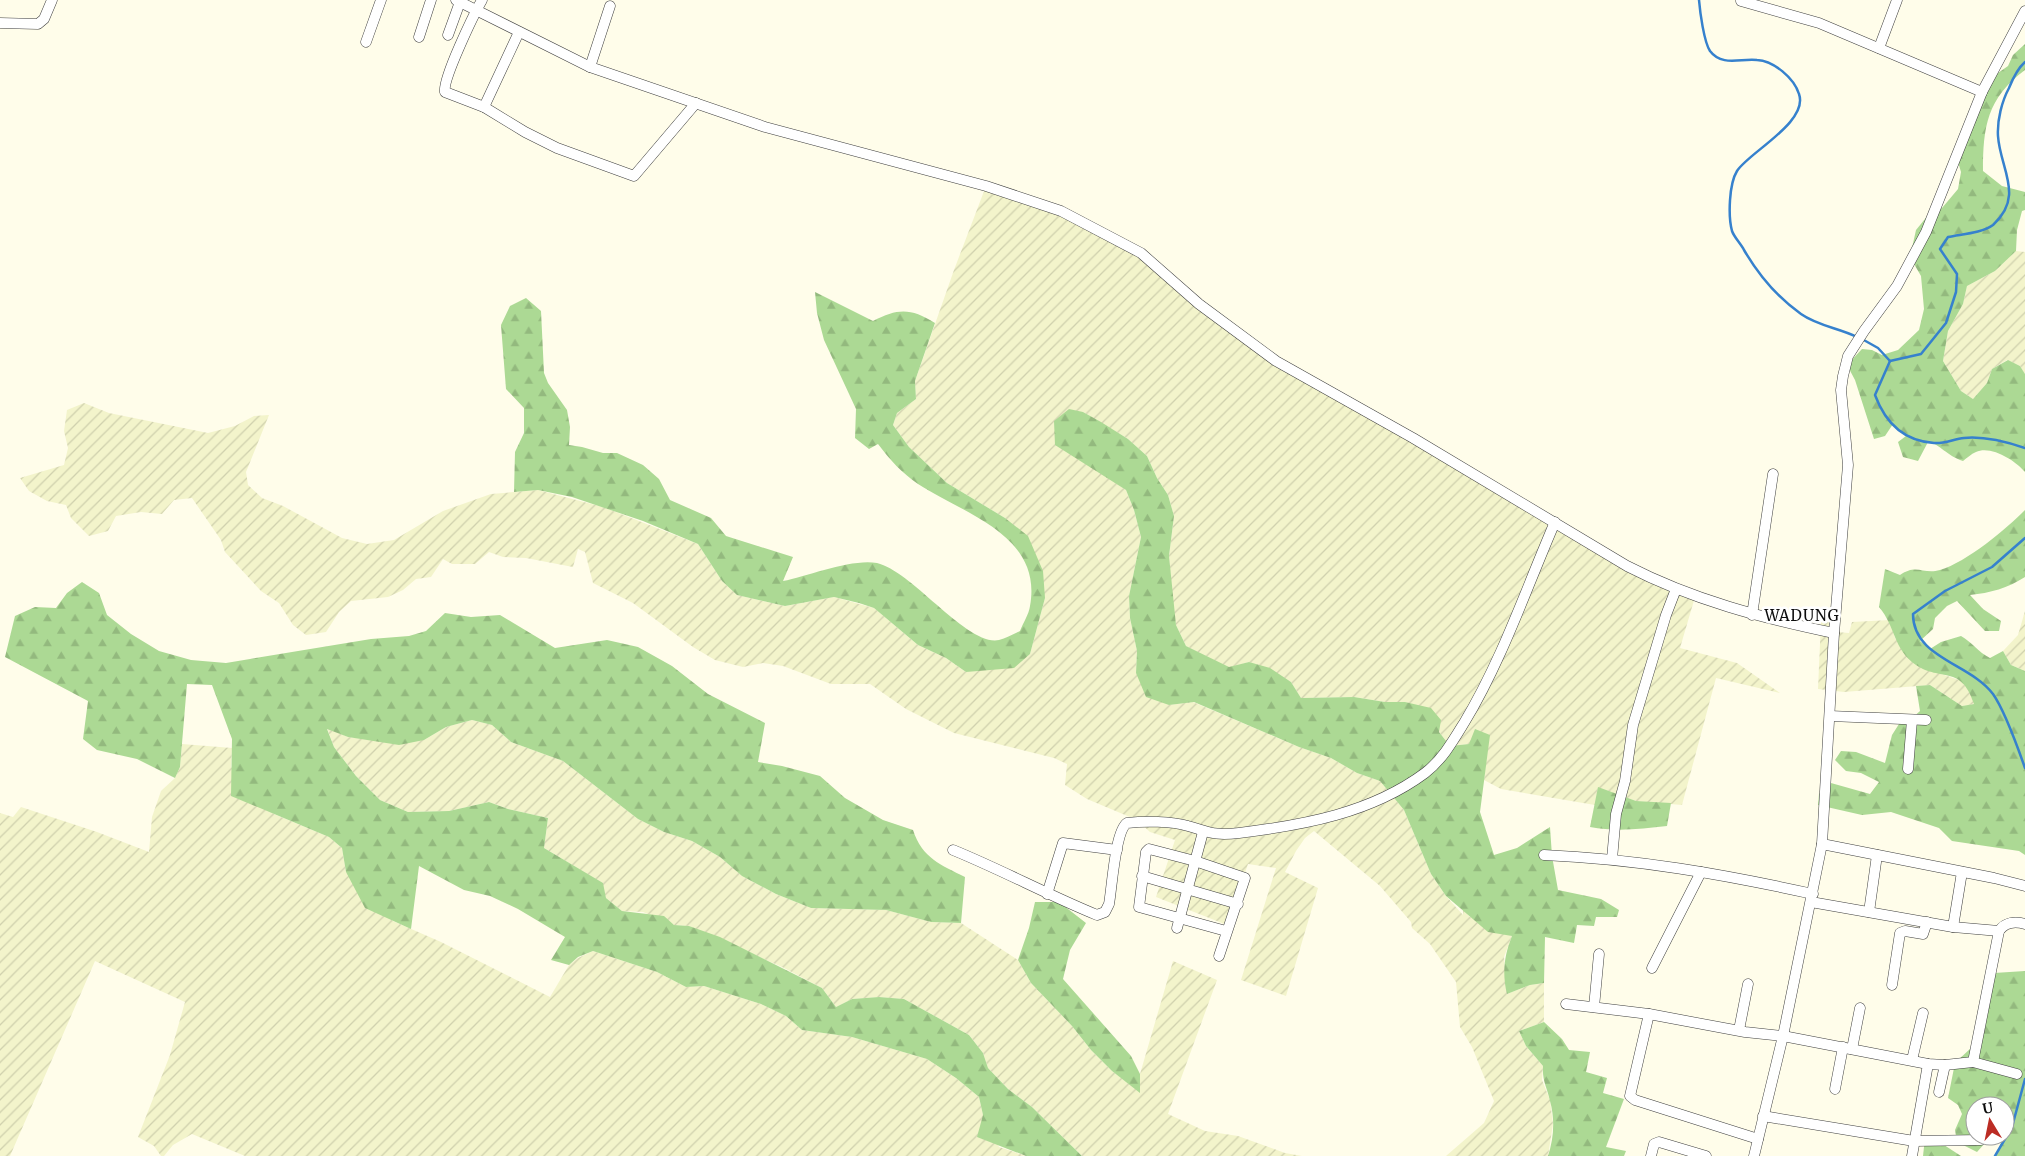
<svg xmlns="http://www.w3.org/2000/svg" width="2025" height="1156" font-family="Merriweather,serif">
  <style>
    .farmland { fill: url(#farmland-furrows) }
    .forest { fill: url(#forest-firs); fill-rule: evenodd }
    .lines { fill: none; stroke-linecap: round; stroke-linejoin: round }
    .stream { stroke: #3681cd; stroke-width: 2.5 }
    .minor-casing { stroke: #3f3f3f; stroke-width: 11 }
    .minor { stroke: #fff; stroke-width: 10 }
    .labels { text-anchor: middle; stroke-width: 5; stroke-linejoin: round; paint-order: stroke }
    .quarter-label { font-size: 15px; letter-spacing: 1px; fill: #0c0c0c; stroke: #fff }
  </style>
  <defs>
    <pattern id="farmland-furrows" width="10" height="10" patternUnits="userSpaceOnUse" patternTransform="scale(1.25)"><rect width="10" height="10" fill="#f3f4cb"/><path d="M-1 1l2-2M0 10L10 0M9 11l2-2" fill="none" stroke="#cfd0ad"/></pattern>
    <pattern id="forest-firs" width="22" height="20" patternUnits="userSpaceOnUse" patternTransform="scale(1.25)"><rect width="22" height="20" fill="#acd994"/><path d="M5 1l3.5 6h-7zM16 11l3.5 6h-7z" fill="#93b97e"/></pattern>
  </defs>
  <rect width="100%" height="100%" fill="#fffdea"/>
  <g class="farmland">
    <polygon points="986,186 1015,195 1126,246 1234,332 1568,530 1695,597 1680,648 1737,663 1780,693 1716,678 1682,805 1636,801 1598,788 1595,805 1501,789 1484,780 1489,735 1469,744 1450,746 1439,732 1405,702 1385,702 1354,697 1301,698 1291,682 1249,662 1229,668 1186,646 1176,625 1172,602 1169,556 1174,516 1168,495 1157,478 1147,456 1128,439 1083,412 1105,475 1126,490 1134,510 1141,537 1129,596 1130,618 1137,651 1136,673 1169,705 1193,702 1299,747 1331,758 1357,773 1380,781 1404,810 1431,874 1446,896 1463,915 1463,909 1470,917 1512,936 1504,957 1507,994 1530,985 1544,983 1544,1022 1519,1031 1526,1046 1543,1066 1542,1080 1550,1100 1553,1124 1548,1156 1446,1156 1484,1123 1494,1101 1472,1047 1460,1027 1456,982 1430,944 1412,928 1411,922 1380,886 1314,831 1305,838 1296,851 1285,872 1318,888 1286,996 1241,980 1276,868 1248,864 1227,925 1156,897 1175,840 1150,832 1137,820 1087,799 1065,785 1067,764 1054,758 954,733 906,709 870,684 831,684 783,666 763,663 743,667 715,660 693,647 633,603 593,583 585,552 578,549 573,567 526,558 503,557 489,552 475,564 452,564 443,559 431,577 416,579 403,590 388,597 351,601 339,612 326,632 306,635 293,625 279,603 261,591 225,552 221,540 192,498 174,500 162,514 141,512 116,516 108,531 89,536 71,518 66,505 47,501 29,491 20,478 64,465 68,448 64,431 67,410 84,403 109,413 208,433 235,426 254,416 269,415 246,472 248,485 262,498 283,506 342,538 367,544 394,540 443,511 491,494 538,490 603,507 698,544 722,581 737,595 785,606 834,597 874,608 918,645 946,658 966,672 1030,654 1045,598 1005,518 947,483 909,447 893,425 897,413 916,399 915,381 954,270"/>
    <polygon points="2016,251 2025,252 2025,374 2020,366 2007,360 1992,369 1987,383 1973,399 1961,391 1943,361 1948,331 1963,304 1967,286 1995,271"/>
    <polygon points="2025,611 2025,671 2011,665 2003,651 2018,635"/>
    <polygon points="1890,620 1895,638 1918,666 1962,681 1970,690 1975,704 1962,706 1930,685 1844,692 1818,689 1821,621 1837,624 1837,632 1849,633 1852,622"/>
    <polygon points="472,720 492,725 511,742 563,761 638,819 664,832 692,841 720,857 742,876 776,894 811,908 886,910 931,922 961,923 1018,960 1031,983 1072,1026 1091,1050 1112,1071 1140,1092 1140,1074 1173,961 1217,980 1168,1114 1205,1131 1238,1136 1285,1153 1302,1156 1082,1156 1032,1107 1008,1089 988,1068 983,1053 969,1035 904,999 879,997 852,999 836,1007 822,988 782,967 689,926 674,925 643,912 622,911 606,898 602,883 544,848 548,818 508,809 489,802 449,811 408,812 380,800 356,776 334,747 327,728 348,737 373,740 424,740 446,727"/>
    <polygon points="182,744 232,748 231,767 274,814 329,837 342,848 346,872 393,921 441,942 550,997 569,965 578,958 593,951 657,972 686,987 704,986 761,1004 786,1016 802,1030 852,1037 927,1059 956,1078 979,1097 983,1115 999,1147 1026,1156 245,1156 192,1134 173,1145 164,1156 161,1156 154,1146 138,1137 170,1055 185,1002 95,961 10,1156 0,1156 0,813 13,817 21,807 97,832 149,852 152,817 161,791 175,778 180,767"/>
  </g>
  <g class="forest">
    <path d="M2025,44V70C1987,98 1983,127 1983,171L2002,186L2025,192V210L2022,211L2017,230L2016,251L1995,271L1967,286L1963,304L1948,331L1943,361L1961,391L1973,399L1987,383L1992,369L2008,360L2020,366L2025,374V472C2016,461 1991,445 1976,452C1971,454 1967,458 1963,461C1947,456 1940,444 1928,442L1918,461L1903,457L1898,442L1906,436L1893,424L1885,436L1874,439L1855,380L1847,365L1862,349L1872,350L1882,355L1898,350L1919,330L1924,309L1921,276L1910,257L1916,230L1929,214L1942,208L1958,189L1961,172L1955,152L1956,144L1988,80L2008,66L2013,55Z"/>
    <path d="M815,292L873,321C898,308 911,308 935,323L915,381L916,399L897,413L893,425L909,447L947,483L1005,518L1028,536L1043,571L1045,598L1030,654L1014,668L966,672L946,658L918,645L874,608L859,603L834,597L785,606L737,595L722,581L698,544L643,521L572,497L538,490L514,492L515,452L524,433V408L506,389L501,325L510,306L526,298L541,311L544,373L548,383L567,410L570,427L569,445L582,447L603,453H617L643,465L659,479L670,500L711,518L726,536L793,557L783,581C808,576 853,558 877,563C912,571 968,647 999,640C1006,638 1013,634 1020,631C1023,623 1029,614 1030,606C1043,535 964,514 918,484C902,473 890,460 878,444L869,449L855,438L856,409L824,340L817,313Z"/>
    <path d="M1069,409L1083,412L1101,422L1128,439L1147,456L1157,478L1168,495L1174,516L1169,556L1176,625L1186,646L1229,667L1249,662L1270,668L1291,682L1301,698L1354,697L1385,702H1405L1431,708L1441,720L1439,732L1450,746L1469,744L1475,729L1490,735L1480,812L1494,855L1517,848L1550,827L1552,856L1558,890L1601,899L1619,910L1617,917H1596L1594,926L1577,925L1574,943L1545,937L1544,983L1530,985L1507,994C1502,973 1504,956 1512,936L1488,932L1446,896L1431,874L1404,810L1380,781L1357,773L1331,758L1299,747L1194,702L1169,705L1146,697L1136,673L1137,651L1130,618L1129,596L1141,537L1134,510L1126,490L1055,445L1054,421Z"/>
    <path d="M2025,510V577C2008,588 1990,593 1970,595L1983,609L2001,621L1999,631H1985L1957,601L1947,606L1935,618L1933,629L1920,641L1930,649L1941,642L1961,636C1972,642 1978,652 1990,658L2003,651L2011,665L2025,671V855L2019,851L1952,841L1939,828L1891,812L1862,815L1818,805L1819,794L1831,783L1870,794L1879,782L1861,773L1846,771L1835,760L1841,751L1856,752L1885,763L1892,735L1899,724L1910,720L1920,711L1916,686L1930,685L1962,706L1974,704C1961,664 1941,682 1916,665C1893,649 1896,627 1879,607L1885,569L1900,575C1917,563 1923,575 1940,570C1967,562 2006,529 2025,510Z"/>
    <path d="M82,582L99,593L107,615L131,634L159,651L191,660L226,663L371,639L409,636L426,631L445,613L471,617L500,615L555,648L607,640L638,647L672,666L708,694L765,723L758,762L782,766L820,776L845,798L883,820L913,830C922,858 941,865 965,877L961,923L931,922L886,910L811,908L776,894L742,876L720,857L692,841L664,832L638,819L563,761L511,742L492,725L472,720L446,727L424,740L399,745L348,737L327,729L334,747L356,776L380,800L408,812L449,811L489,802L508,809L548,818L544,848L603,883L606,898L622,911L664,916L674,925L689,926L720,937L822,988L836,1007L852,999L879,997L904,999L969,1035L983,1053L988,1068L1008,1089L1032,1107L1082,1156H1026L977,1137L983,1115L979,1097L956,1078L927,1059L852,1037L802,1030L786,1016L761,1004L704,986L686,987L657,972L593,951L578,957L569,965L551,960L565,937L518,909L490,896L464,890L419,866L411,929L365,908L346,872L342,848L329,837L231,796L232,739L212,685L187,684L180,767L175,778L137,759L97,750L83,739L88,701L5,657L15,616L35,607L56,608L67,593Z"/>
    <path d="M1598,787L1636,801L1671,803L1667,826C1641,829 1616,832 1590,827Z"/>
    <polygon points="1035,902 1059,902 1086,923 1070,950 1063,979 1131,1056 1140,1074 1140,1093 1112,1071 1091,1050 1072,1026 1031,983 1018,960 1029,928"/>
    <path d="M2025,971V1156H1995L2002,1141L1986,1142L1977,1152L1957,1142L1955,1130L1962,1114L1958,1105L1948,1098L1955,1063L1972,1047L1994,973ZM1975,1106H2005V1136H1975Z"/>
    <path d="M1544,1022L1562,1039L1569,1050L1590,1052L1586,1072L1607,1078L1603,1093L1624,1099L1606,1147L1626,1151L1624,1156H1548C1554,1138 1555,1119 1550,1101C1547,1087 1542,1081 1543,1066L1526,1046L1519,1031Z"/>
    <polygon points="1925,1138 1941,1143 1961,1156 1923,1156"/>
  </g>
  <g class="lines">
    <g class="stream">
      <path d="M1699,0C1700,12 1704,42 1710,51C1722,67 1741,58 1757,60C1774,61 1794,78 1799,94C1809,122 1748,153 1737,171C1729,184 1728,216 1732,231C1734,237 1741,244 1744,250C1758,274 1777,297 1801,314C1818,326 1839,328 1857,337"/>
      <polyline points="1862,339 1878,348 1890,361"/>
      <path d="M1890,361L1921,354L1946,323L1956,292L1957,274L1940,249L1948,237C1962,234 1982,233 1993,225C2025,196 2000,169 1998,136C1997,120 2002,101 2009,88C2013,78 2017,69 2025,62"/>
      <path d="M1890,361L1875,395C1885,422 1904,441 1934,443C1944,444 1954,439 1964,438C1983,436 2007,442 2025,448"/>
      <path d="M2025,538L1992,567L1945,591L1913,614C1913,658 1970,663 1993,694C2005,711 2018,748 2025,768"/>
      <polyline points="1995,1156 2012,1127 2025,1079"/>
    </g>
    <defs>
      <g id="minor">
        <path d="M456,0L590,67L765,127L986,186L1061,211L1141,253L1199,304L1276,361L1413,438L1627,566C1693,600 1762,618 1834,633"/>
        <path d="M482,0C474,14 442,80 445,92L484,107L525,132L557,148L634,176L696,103"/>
        <polyline points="1741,1 1819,23 1982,92"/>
        <polyline points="0,23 38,24 44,19 52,0"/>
        <polyline points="448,35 460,2"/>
        <polyline points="419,37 431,0"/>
        <polyline points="366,42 381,0"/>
        <polyline points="1879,48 1897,0"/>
        <polyline points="590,67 610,6"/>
        <polyline points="484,107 519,32"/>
        <polyline points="1752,615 1773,474"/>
        <polyline points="1830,716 1926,720"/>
        <polyline points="1908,769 1912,720"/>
        <polyline points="1822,844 1994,878 2025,886"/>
        <path d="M953,850C1002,870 1048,895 1097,915L1105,912L1109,904C1112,888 1115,831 1127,823C1144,821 1172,821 1188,826C1210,832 1214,836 1239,833C1304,825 1371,813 1425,773C1442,760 1453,741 1464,723C1502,660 1526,589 1555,522"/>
        <path d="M1544,855C1637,859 1722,874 1813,894"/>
        <polyline points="1612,859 1616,814 1625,781 1633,725 1666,615 1676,589"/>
        <polyline points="1142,876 1238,904"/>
        <polyline points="1047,894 1063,843 1117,850"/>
        <polyline points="1811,902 1953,927 1999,931"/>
        <polyline points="1869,912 1877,855"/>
        <polyline points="1953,927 1962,872"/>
        <polyline points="1177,928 1203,832"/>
        <polyline points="1219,956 1245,878 1195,861 1149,849 1146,852 1139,907 1226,931"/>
        <polyline points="1652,968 1701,872"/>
        <polyline points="1892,985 1900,933 1905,931 1923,934 1927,922"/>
        <path d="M1566,1004L1649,1014L1745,1032L1783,1036L1928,1064L1945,1065L1973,1062L1999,931C2005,922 2015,921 2025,924"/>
        <polyline points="1594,1007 1599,954"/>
        <polyline points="1649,1014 1630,1096 1635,1100 1758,1139"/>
        <polyline points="1739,1030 1748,984"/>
        <polyline points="1852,1049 1860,1008"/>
        <polyline points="1912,1060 1923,1013"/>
        <polyline points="1973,1062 2017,1074"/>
        <polyline points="1835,1089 1843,1047"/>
        <polyline points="1939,1092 1945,1065"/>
        <polyline points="1763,1116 1914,1141 1981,1140"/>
        <polyline points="1651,1156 1654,1144 1659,1142 1706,1156"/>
        <polyline points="1754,1156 1783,1036 1822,844 1834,633 1848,465 1841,390 1843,376 1848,356 1864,331 1897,286 1926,232 1982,92 2025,11"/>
        <polyline points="1912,1156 1928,1064"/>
      </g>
    </defs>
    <use href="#minor" class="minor-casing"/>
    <use href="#minor" class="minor"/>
  </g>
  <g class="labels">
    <g class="quarter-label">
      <text x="1802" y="621">WADUNG</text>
    </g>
  </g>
  <g transform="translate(1990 1121) rotate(350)"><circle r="24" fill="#ffffff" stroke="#9e9e9e"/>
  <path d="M0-4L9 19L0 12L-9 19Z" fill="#bb2c24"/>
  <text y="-8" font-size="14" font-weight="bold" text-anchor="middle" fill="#0c0c0c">U</text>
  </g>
</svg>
